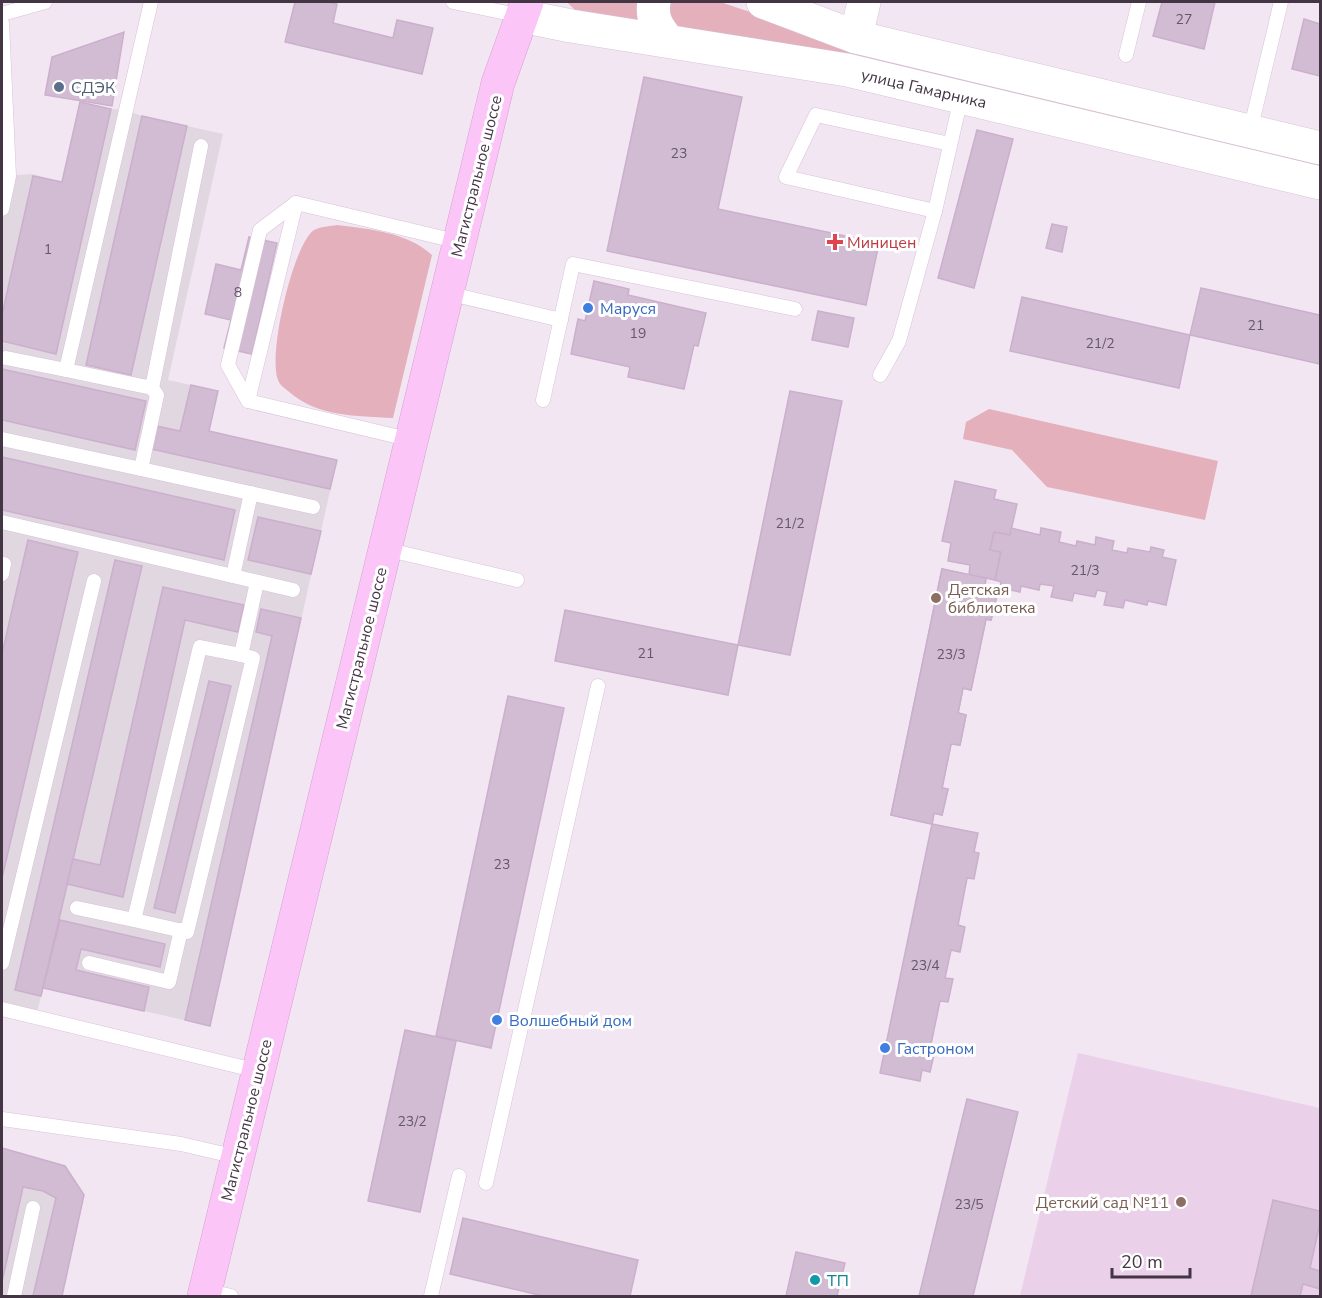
<svg xmlns="http://www.w3.org/2000/svg" width="1322" height="1298" font-family="'Nunito Sans',sans-serif">
  <style>
    .industrial { fill: #e0d7e1 }
    .education { fill: #ead0e9 }
    .green { fill: #e4b0bc }
    .building { fill: #d1bcd3; stroke: #cbafcd; stroke-width: 1.5 }
    .lines { fill: none; stroke-linecap: round; stroke-linejoin: round }
    .service-casing { stroke: #d7c3d8; stroke-width: 15 }
    .tertiary-casing { stroke: #d7c3d8; stroke-width: 34 }
    .secondary-casing { stroke: #d89ed5; stroke-width: 34 }
    .service { stroke: #fff; stroke-width: 14 }
    .tertiary { stroke: #fff; stroke-width: 33 }
    .secondary { stroke: #fbc6f7; stroke-width: 33 }
    .service-dot { fill: #5c6f8a; stroke: #fff; stroke-width: 2 }
    .health-dot { fill: #e0444e; stroke: #fff; stroke-width: 2 }
    .shop-dot { fill: #3f7fe0; stroke: #fff; stroke-width: 2 }
    .education-dot { fill: #8d6e63; stroke: #fff; stroke-width: 2 }
    .culture-dot { fill: #0f9aa8; stroke: #fff; stroke-width: 2 }
    .labels { text-anchor: middle; stroke-width: 6; stroke-linejoin: round; paint-order: stroke }
    .number-label { font-size: 14px; fill: #665768 }
    .service-label { font-size: 16px; fill: #4e5e75; stroke: #fff; text-anchor: start }
    .street-label { font-size: 16px; fill: #433544; stroke: #fff }
    .health-label { font-size: 16px; fill: #be3a42; stroke: #fff; text-anchor: start }
    .shop-label { font-size: 16px; fill: #366cbe; stroke: #fff; text-anchor: start }
    .education-label { font-size: 16px; fill: #785e54; stroke: #fff; text-anchor: start }
    .culture-label { font-size: 16px; fill: #0d838f; stroke: #fff; text-anchor: start }
  </style>
  <rect width="100%" height="100%" fill="#f2e6f2"/>
  <g class="industrial">
    <polygon points="111,109 126,110 142,116 223,134 168,380 218,391 209,431 337,460 210,1026 43,988 34,1024 2,1015 2,176 32,174 62,182"/>
    <polygon points="2,1148 65,1166 84,1195 62,1296 2,1296"/>
  </g>
  <polygon class="education" points="1078,1053 1320,1108 1320,1296 1020,1296"/>
  <g class="green">
    <polygon points="567,2 720,2 853,46 1320,158 1320,173 576,11"/>
    <path d="M337,225C369,229 407,232 432,255L393,418C357,416 317,417 288,391C286,389 280,385 279,382C266,360 293,244 314,230C320,227 330,226 337,225Z"/>
    <polygon points="989,409 1218,461 1205,520 1047,487 1012,450 963,439 966,422"/>
  </g>
  <g class="building">
    <polygon points="295,2 328,2 337,4 333,23 393,38 397,20 433,28 422,74 285,42"/>
    <polygon points="1162,2 1215,2 1204,49 1153,36"/>
    <polygon points="1304,19 1320,24 1320,76 1292,69"/>
    <polygon points="124,32 112,106 45,95 52,57"/>
    <polygon points="644,77 742,97 718,209 879,243 866,305 607,251"/>
    <polygon points="80,102 111,109 56,354 2,341 2,315 33,176 62,182"/>
    <polygon points="142,116 187,126 131,375 86,365"/>
    <polygon points="977,130 1013,139 974,288 938,278"/>
    <polygon points="1052,224 1067,227 1062,252 1046,248"/>
    <polygon points="249,237 277,243 252,354 224,348 231,320 205,314 216,264 241,270"/>
    <polygon points="594,281 629,289 628,295 706,313 698,346 694,345 684,389 628,377 630,367 571,354 578,319 585,321"/>
    <polygon points="1201,288 1320,315 1320,364 1190,335"/>
    <polygon points="1022,297 1190,335 1179,388 1010,351"/>
    <polygon points="818,311 854,318 848,347 812,340"/>
    <polygon points="2,369 146,401 135,450 2,420"/>
    <polygon points="191,385 218,391 209,431 337,460 330,489 151,449 156,426 180,431"/>
    <polygon points="790,391 842,401 790,655 738,645"/>
    <polygon points="2,457 235,510 224,560 2,510"/>
    <polygon points="955,481 996,490 994,499 1017,504 1010,535 994,532 990,550 1001,552 995,580 986,578 984,592 997,595 991,620 986,619 971,690 963,688 958,713 966,715 960,745 951,744 942,788 948,789 942,815 934,813 932,824 891,815 942,569 969,575 970,565 948,561 951,543 942,541"/>
    <polygon points="258,517 321,531 311,574 248,560"/>
    <polygon points="1011,528 1040,535 1041,528 1061,532 1059,542 1076,546 1077,541 1095,545 1096,537 1114,541 1112,550 1127,553 1128,548 1150,552 1151,547 1164,550 1162,557 1176,560 1166,605 1148,601 1147,605 1125,600 1123,608 1104,605 1107,592 1097,590 1095,597 1074,593 1072,601 1051,597 1054,586 1040,584 1039,590 1021,586 1020,592 1000,588 1001,582 995,580 1001,552 990,550 994,532 1010,535"/>
    <polygon points="28,540 78,552 2,878 2,654"/>
    <polygon points="115,560 142,566 41,996 15,990"/>
    <polygon points="942,569 986,578 984,592 997,595 991,620 986,619 971,690 963,688 958,713 966,715 960,745 951,744 942,788 948,789 942,815 934,813 932,824 891,815"/>
    <polygon points="163,587 244,605 238,632 185,620 123,897 67,884 73,859 100,865"/>
    <polygon points="261,609 301,618 210,1026 185,1020 272,636 256,632"/>
    <polygon points="565,610 738,645 728,695 555,661"/>
    <polygon points="209,681 231,686 175,913 154,908"/>
    <polygon points="508,696 564,708 491,1048 436,1036"/>
    <polygon points="932,824 978,833 974,852 979,853 974,879 967,878 958,925 965,927 960,952 951,950 945,978 953,979 948,1002 940,1001 930,1049 935,1050 930,1072 922,1070 920,1081 880,1073"/>
    <polygon points="60,920 165,944 160,967 81,949 76,970 149,987 144,1011 43,988"/>
    <polygon points="405,1030 456,1041 420,1212 368,1201"/>
    <polygon points="967,1099 1018,1112 973,1296 919,1296"/>
    <polygon points="2,1148 65,1166 84,1195 62,1296 33,1296 56,1198 43,1191 23,1187 2,1282"/>
    <polygon points="1273,1200 1320,1211 1320,1223 1310,1268 1320,1271 1320,1289 1303,1284 1300,1296 1251,1296"/>
    <polygon points="463,1218 638,1260 630,1296 543,1296 450,1274"/>
    <polygon points="796,1252 845,1263 837,1296 786,1296"/>
  </g>
  <g class="lines">
    <defs>
      <g id="service">
        <polyline points="453,2 522,16"/>
        <polyline points="2,14 45,2"/>
        <polyline points="2,23 9,176 2,209"/>
        <polyline points="1126,55 1139,2"/>
        <polyline points="1250,131 1281,2"/>
        <polyline points="950,144 816,115 786,177 935,211 961,98"/>
        <polyline points="296,203 260,230 228,365 248,401 412,440"/>
        <polyline points="296,203 460,242"/>
        <polyline points="447,293 561,320"/>
        <polyline points="6,358 66,370 151,2"/>
        <polyline points="66,370 152,388 201,146"/>
        <polyline points="880,375 899,341 935,211"/>
        <polyline points="543,400 573,264 795,309"/>
        <polyline points="248,401 296,203"/>
        <polyline points="2,439 141,469 157,395 152,388"/>
        <polyline points="141,469 313,507"/>
        <polyline points="2,522 293,590"/>
        <polyline points="385,549 517,580"/>
        <polyline points="2,574 4,564"/>
        <polyline points="233,576 251,493"/>
        <polyline points="77,908 134,920 200,647 241,655 257,582"/>
        <polyline points="134,920 187,932 253,658 241,655"/>
        <polyline points="2,963 94,581"/>
        <polyline points="89,963 169,982 181,930"/>
        <polyline points="2,1009 258,1071"/>
        <polyline points="2,1119 181,1144 237,1157"/>
        <polyline points="486,1183 598,686"/>
        <polyline points="205,1290 231,1296"/>
        <polyline points="14,1296 33,1208"/>
        <polyline points="431,1296 459,1176"/>
      </g>
      <g id="tertiary">
        <path d="M654,2C651,19 658,28 668,41"/>
        <polyline points="763,2 856,37 1320,148"/>
        <polyline points="522,16 571,26 847,70 1320,183"/>
        <polyline points="856,37 864,2"/>
      </g>
      <polyline id="secondary" points="204,1296 498,83 527,2"/>
    </defs>
    <use href="#service" class="service-casing"/>
    <use href="#tertiary" class="tertiary-casing"/>
    <use href="#secondary" class="secondary-casing"/>
    <use href="#service" class="service"/>
    <use href="#tertiary" class="tertiary"/>
    <use href="#secondary" class="secondary"/>
  </g>
  <circle class="service-dot" cx="59" cy="87" r="6"/>
  <path class="health-dot" d="M832 233h6v6h6v6h-6v6h-6v-6h-6v-6h6z"/>
  <g class="shop-dot">
    <circle cx="588" cy="308" r="6"/>
    <circle cx="497" cy="1020" r="6"/>
    <circle cx="885" cy="1048" r="6"/>
  </g>
  <g class="education-dot">
    <circle cx="936" cy="598" r="6"/>
    <circle cx="1181" cy="1202" r="6"/>
  </g>
  <circle class="culture-dot" cx="815" cy="1280" r="6"/>
  <g class="labels">
    <g class="number-label">
      <text x="1184" y="24">27</text>
      <text x="679" y="158">23</text>
      <text x="48" y="254">1</text>
      <text x="238" y="297">8</text>
      <text x="1256" y="330">21</text>
      <text x="638" y="338">19</text>
      <text x="1100" y="348">21/2</text>
      <text x="790" y="528">21/2</text>
      <text x="1085" y="575">21/3</text>
      <text x="646" y="658">21</text>
      <text x="951" y="659">23/3</text>
      <text x="502" y="869">23</text>
      <text x="925" y="970">23/4</text>
      <text x="412" y="1126">23/2</text>
      <text x="969" y="1209">23/5</text>
    </g>
    <g class="service-label">
      <text x="71" y="93">СДЭК</text>
    </g>
    <g class="street-label">
      <text transform="translate(924 88) rotate(13)" y="6">улица Гамарника</text>
      <text transform="translate(476 176) rotate(-76)" y="6">Магистральное шоссе</text>
      <text transform="translate(361 648) rotate(-76)" y="6">Магистральное шоссе</text>
      <text transform="translate(246 1120) rotate(-76)" y="6">Магистральное шоссе</text>
    </g>
    <g class="health-label">
      <text x="847" y="248">Миницен</text>
    </g>
    <g class="shop-label">
      <text x="600" y="314">Маруся</text>
      <text x="509" y="1026">Волшебный дом</text>
      <text x="897" y="1054">Гастроном</text>
    </g>
    <g class="education-label">
      <text x="948" y="595">Детская<tspan x="948" dy="18">библиотека</tspan></text>
      <text x="1169" y="1208" text-anchor="end">Детский сад №11</text>
    </g>
    <g class="culture-label">
      <text x="827" y="1286">ТП</text>
    </g>
  </g>
  <rect width="1322" height="1298" fill="none" stroke="#433544" stroke-width="6"/>
  <path d="M1112 1268v9h78v-9" fill="none" stroke="#433544" stroke-width="3"/>
  <text x="1121" y="1268" font-size="18" fill="#433544" stroke="#ffffff" stroke-width="4.5" paint-order="stroke">20 m</text>
</svg>
